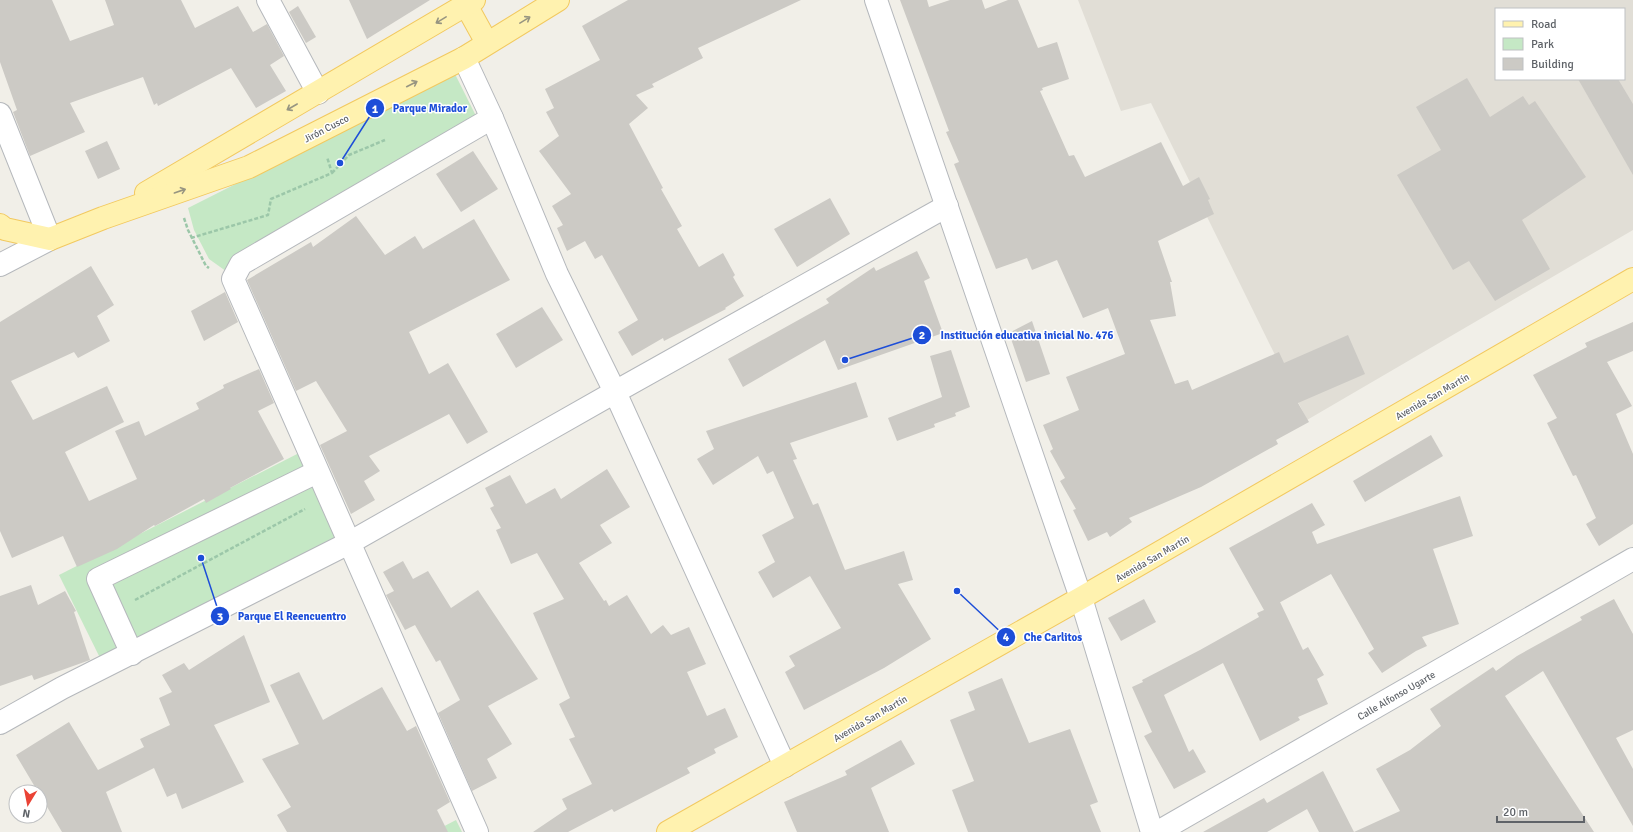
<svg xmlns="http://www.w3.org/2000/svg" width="1633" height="832" font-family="Signika,sans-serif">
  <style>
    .education { fill: #e1ded6; fill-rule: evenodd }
    .green { fill: #c5e8c5 }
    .building { fill: #cccac5 }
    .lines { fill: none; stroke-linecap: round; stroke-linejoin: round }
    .minor-casing { stroke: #b5b8bc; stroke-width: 24 }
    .major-casing { stroke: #f2c960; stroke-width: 24 }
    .path { stroke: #9cc7a9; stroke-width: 2.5; stroke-dasharray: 4 2; stroke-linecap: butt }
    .minor { stroke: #fff; stroke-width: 22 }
    .major { stroke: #fff2af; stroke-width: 22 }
    .oneway { stroke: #979581 }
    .labels { text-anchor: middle; stroke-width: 3; stroke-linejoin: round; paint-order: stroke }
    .street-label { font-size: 10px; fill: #5f6368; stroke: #fff }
    .leader { fill: none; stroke: #1d4ed8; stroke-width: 1.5 }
    .callout-dot { fill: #1d4ed8; stroke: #fff; stroke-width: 1.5 }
    .mark-label { font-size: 12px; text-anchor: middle; font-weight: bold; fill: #fff }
    .callout-label { font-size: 11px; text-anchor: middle; font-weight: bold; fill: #1d4ed8; stroke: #fff; stroke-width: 3; stroke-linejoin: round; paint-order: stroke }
  </style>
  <rect width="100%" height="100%" fill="#f1efe8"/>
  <path class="education" d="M1078,0H1633V230L1307,420L1151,103L1121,111ZM1496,9H1624V79H1496Z"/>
  <g class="green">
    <polygon points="455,74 477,118 230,274 209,259 194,230 188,208"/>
    <polygon points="301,452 342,541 103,664 59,575"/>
    <polygon points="456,820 462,832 433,832"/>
  </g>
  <g class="building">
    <polygon points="0,0 52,0 70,41 114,25 105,0 181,0 195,28 238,6 253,32 267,24 284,56 270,65 286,91 256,108 231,68 158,106 157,103 154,105 143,77 70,103 85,132 30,156 13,112 17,110 0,62"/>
    <polygon points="349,0 430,0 367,39"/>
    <polygon points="628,0 801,0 698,48 703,58 652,84 654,87 636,95 648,108 629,124 663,188 661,189 682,226 677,229 699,267 723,253 735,275 733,277 744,296 725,308 726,309 664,341 663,338 632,356 618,332 638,320 602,255 595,259 585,241 567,251 557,228 563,225 552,206 571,194 539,151 559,136 546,112 554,108 545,89 600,60 582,26"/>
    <polygon points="900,0 927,0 929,7 950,0 982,0 985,9 1008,0 1018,0 1038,48 1057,42 1069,79 1042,88 1043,90 1040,91 1069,156 1074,155 1085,177 1161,142 1183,186 1199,177 1210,199 1208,200 1214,214 1158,241 1172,282 1170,282 1176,316 1150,320 1175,384 1188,380 1192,390 1279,352 1284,363 1348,335 1365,374 1298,403 1309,422 1276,440 1278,444 1201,487 1129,518 1132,522 1110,537 1107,532 1088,541 1073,510 1076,509 1060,481 1065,478 1050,451 1053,449 1043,425 1079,410 1066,377 1125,354 1108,308 1083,318 1057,260 1032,270 1027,258 996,269 954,164 959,162 946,132 949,131"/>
    <polygon points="298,6 316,37 306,43 289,12"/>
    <polygon points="1467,78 1490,117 1523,96 1529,105 1535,101 1586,177 1522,220 1550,269 1495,301 1469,261 1453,270 1397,175 1441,150 1416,107"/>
    <polygon points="1578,79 1618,79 1633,104 1633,175"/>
    <polygon points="107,141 120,169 98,179 85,151"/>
    <polygon points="473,151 498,189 461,212 436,174"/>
    <polygon points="830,198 850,234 797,267 774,229"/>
    <polygon points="356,216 385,255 415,236 423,249 474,219 510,280 409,332 429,374 448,363 488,432 467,444 449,414 369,456 380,471 364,481 375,500 351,514 320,445 347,431 316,381 296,391 247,280 311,242 313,247"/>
    <polygon points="917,251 930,278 924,281 943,333 838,370 825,340 743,387 728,359 829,303 826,299 874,267 876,271"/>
    <polygon points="91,266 114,305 97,316 110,341 78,358 74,352 11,381 33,420 107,386 124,422 65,452 89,501 137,479 115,431 139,421 145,436 199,409 196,403 224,388 223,385 259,369 274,403 258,411 284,459 230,488 231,489 206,503 204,499 155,526 154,525 117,549 77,567 63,536 12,558 0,531 0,322"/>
    <polygon points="225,292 238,322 204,341 191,311"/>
    <polygon points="542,307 563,340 516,368 496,334"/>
    <polygon points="1032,321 1050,374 1026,382 1009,333"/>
    <polygon points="1633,322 1633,351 1607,362 1632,406 1616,414 1633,454 1633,524 1599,546 1586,524 1596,518 1576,475 1573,476 1547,423 1557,418 1533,375 1587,347 1585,343"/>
    <polygon points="951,350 970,407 955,413 956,416 934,424 935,427 897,441 888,418 942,397 930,356"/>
    <polygon points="856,382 868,417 790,443 797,459 793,460 813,505 818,503 845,570 904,551 913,580 898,584 931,639 884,668 804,710 785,672 795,666 789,656 841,628 810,576 773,598 758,572 775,562 762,535 794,518 773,471 767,474 758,456 713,485 697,459 714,449 706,431"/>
    <polygon points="1431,435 1443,456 1365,502 1353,481"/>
    <polygon points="607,469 630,507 600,525 612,543 579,563 604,601 606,600 609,606 627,595 651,634 663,625 671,635 689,627 706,664 687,672 707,716 725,708 738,737 714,749 716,753 687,768 690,773 614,812 612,809 568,832 533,832 567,809 562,799 592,784 569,739 575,737 559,704 570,698 533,613 564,599 537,553 511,564 496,530 501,528 490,508 494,506 485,488 510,475 526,504 555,488 561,499"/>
    <polygon points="1460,496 1473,536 1433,549 1459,624 1422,637 1427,646 1416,651 1382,673 1368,653 1374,649 1331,574 1277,604 1280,602 1303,650 1308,647 1324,675 1317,679 1328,704 1298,717 1300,720 1260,741 1223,663 1164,695 1189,752 1193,749 1206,772 1174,789 1144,736 1152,732 1132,687 1143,682 1142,680 1200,650 1259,617 1257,613 1264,610 1229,548 1312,503 1325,525 1312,532 1317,544"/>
    <polygon points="403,561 413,579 428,571 451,608 478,590 538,679 488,706 512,744 487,759 497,778 472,791 438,713 460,700 440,660 436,662 415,625 405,630 386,595 394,591 383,572"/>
    <polygon points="31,585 38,605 65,591 76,611 74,612 90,660 34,680 32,675 0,686 0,596"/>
    <polygon points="1144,599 1156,622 1121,641 1108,618"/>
    <polygon points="1614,599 1633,634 1633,730 1616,738 1633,769 1633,826 1543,671 1505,696 1594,832 1354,832 1400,811 1376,769 1410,750 1441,726 1430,709 1493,667 1496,671 1517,656 1582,620 1580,617"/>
    <polygon points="244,635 270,702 214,725 244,782 182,809 176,793 167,797 154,768 106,792 122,832 62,832 40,795 40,792 38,792 16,755 69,722 98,770 144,747 140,739 170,725 159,698 172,692 162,675 184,663 189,670"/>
    <polygon points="299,672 323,720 382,687 407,731 416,726 450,802 437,810 448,832 287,832 277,815 291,807 262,759 299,744 270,685"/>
    <polygon points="1002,678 1029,743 1070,729 1098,802 1090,805 1101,832 968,832 952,790 974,781 950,720 975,710 968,692"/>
    <polygon points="901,740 915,764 871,788 889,832 797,832 784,802 847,775 845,771"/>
    <polygon points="1323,771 1354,832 1319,832 1307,809 1267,832 1203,832 1264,798 1267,803"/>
  </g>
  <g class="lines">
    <defs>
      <g id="minor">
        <polyline points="268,0 318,93"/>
        <polyline points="876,0 1081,598 1152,832"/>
        <polyline points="464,58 492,118 557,274 615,392 785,766"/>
        <polyline points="0,114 50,239 0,265"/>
        <polyline points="132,654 98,579 317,472"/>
        <polyline points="0,723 62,688 349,543 615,392 947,206"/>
        <polyline points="477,832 233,279 241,264 492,118"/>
        <polyline points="1158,832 1633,559"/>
      </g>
      <g id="major">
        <polyline points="466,5 487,43"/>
        <polyline points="146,193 474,0"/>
        <polyline points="0,225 5,229 50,239 103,218 249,167 464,58 558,0"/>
        <polyline points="668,832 1081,598 1633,279"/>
      </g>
    </defs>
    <use href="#minor" class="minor-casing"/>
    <use href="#major" class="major-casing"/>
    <g class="path">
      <polyline points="332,173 349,155 385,140"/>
      <polyline points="184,218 188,230 206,266 209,268"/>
      <polyline points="191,238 268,215 271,199 332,173 327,157"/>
      <polyline points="135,600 305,509"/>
    </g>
    <use href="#minor" class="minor"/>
    <use href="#major" class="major"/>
  </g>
  <defs><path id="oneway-shaft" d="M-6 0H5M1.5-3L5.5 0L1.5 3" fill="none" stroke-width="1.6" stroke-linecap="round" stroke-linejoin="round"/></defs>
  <g class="oneway">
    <use href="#oneway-shaft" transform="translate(441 20) rotate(149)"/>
    <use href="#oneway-shaft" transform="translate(525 20) rotate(-31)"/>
    <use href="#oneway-shaft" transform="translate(412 84) rotate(-27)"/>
    <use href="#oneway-shaft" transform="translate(292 107) rotate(150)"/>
    <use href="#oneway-shaft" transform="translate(180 191) rotate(-19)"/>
  </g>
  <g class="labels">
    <g class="street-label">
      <text transform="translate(326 128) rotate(-27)" y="4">Jirón Cusco</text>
      <text transform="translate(1432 396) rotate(-30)" y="4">Avenida San Martín</text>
      <text transform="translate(1152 558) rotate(-30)" y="4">Avenida San Martín</text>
      <text transform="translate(1396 695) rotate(-30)" y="4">Calle Alfonso Ugarte</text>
      <text transform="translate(870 718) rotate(-30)" y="4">Avenida San Martín</text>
    </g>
  </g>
  <path class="leader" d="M340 163L375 108M845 360L922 335M201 558L220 616M957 591L1006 637"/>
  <g class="callout-dot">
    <circle cx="340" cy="163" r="4"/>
    <circle cx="845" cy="360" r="4"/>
    <circle cx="201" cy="558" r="4"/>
    <circle cx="957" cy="591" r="4"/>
    <circle cx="375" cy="108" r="10"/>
    <circle cx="922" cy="335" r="10"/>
    <circle cx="220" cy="616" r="10"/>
    <circle cx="1006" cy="637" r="10"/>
  </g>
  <g class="mark-label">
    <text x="375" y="113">1</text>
    <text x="922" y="339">2</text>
    <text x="220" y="621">3</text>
    <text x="1006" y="641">4</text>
  </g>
  <g class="callout-label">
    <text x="430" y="112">Parque Mirador</text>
    <text x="1027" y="339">Institución educativa inicial No. 476</text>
    <text x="292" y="620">Parque El Reencuentro</text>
    <text x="1053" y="641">Che Carlitos</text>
  </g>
  <rect x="1495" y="8" width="130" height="72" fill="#ffffff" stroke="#bfc1c3"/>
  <rect x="1503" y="21" width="20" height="6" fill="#fff2af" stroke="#bfc1c3"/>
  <text x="1531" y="28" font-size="12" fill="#5f6368">Road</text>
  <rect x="1503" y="38" width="20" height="12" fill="#c5e8c5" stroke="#bfc1c3"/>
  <text x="1531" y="48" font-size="12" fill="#5f6368">Park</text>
  <rect x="1503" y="58" width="20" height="12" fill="#cccac5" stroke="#bfc1c3"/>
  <text x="1531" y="68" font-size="12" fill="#5f6368">Building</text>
  <g transform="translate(28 804) rotate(190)"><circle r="19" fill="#ffffff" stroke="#bfc1c3"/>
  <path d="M0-3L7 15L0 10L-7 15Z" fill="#ea4335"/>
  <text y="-6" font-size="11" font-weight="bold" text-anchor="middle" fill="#5f6368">N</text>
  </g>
  <path d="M1497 816v6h87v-6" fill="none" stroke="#5f6368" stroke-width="2"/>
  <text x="1503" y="816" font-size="12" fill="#5f6368" stroke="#ffffff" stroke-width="3" paint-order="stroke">20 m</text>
</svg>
